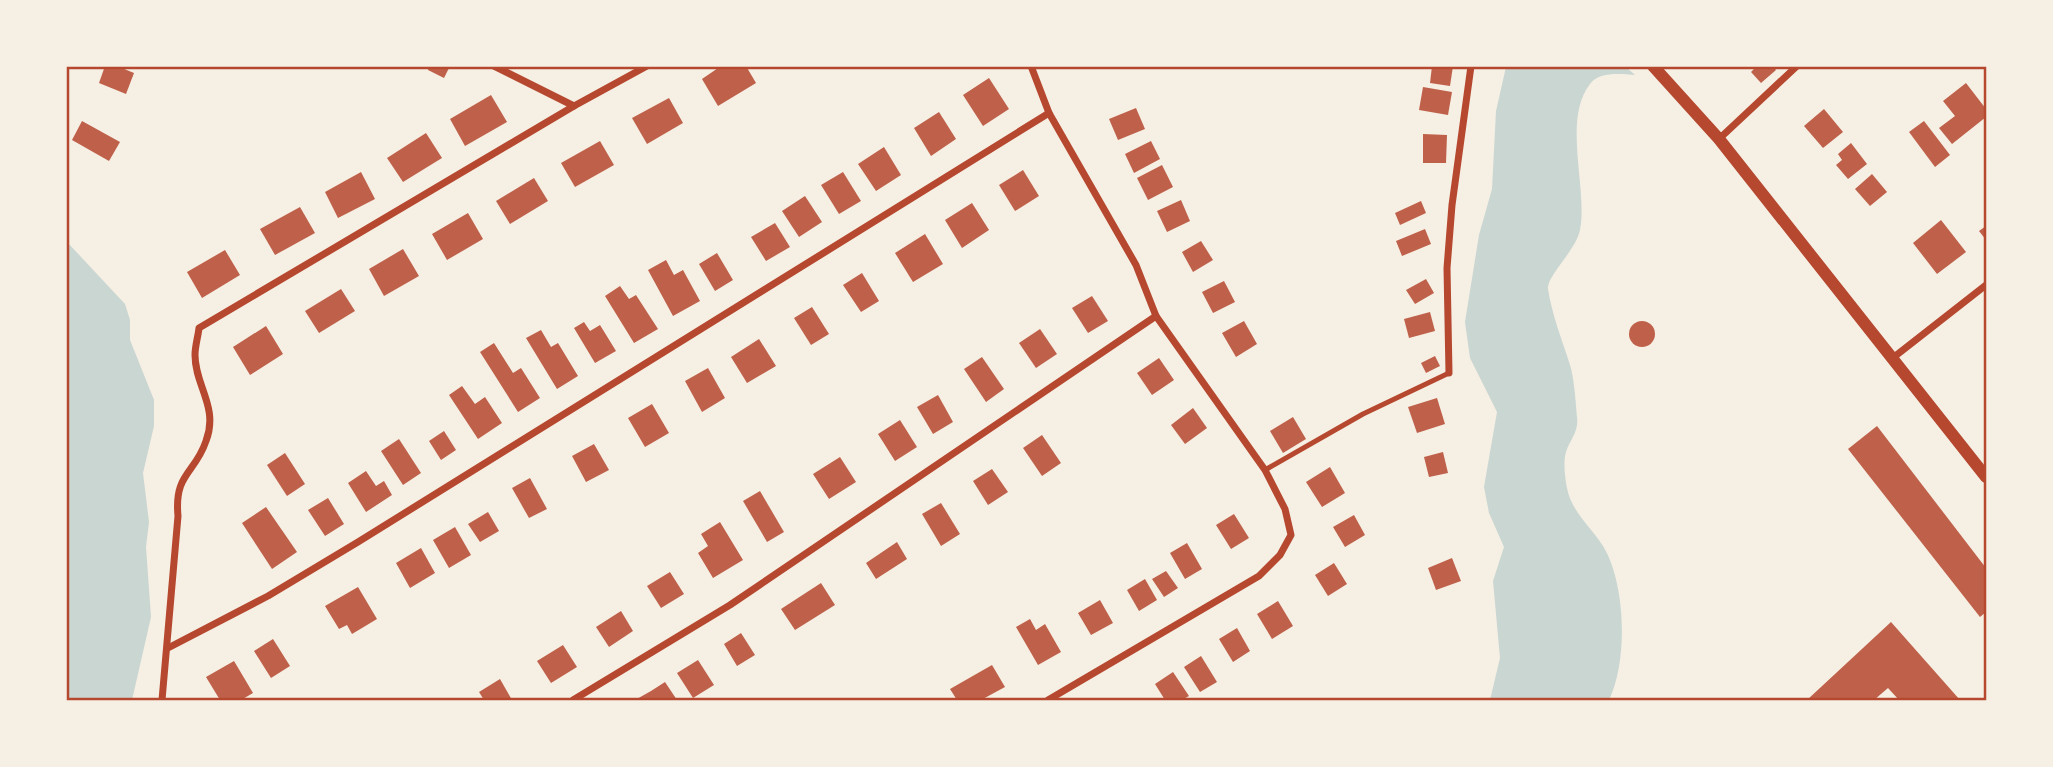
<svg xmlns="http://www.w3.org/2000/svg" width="2053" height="767" font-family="'Nunito Sans',sans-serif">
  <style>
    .water { fill: #c9d6d2 }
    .building { fill: #bf614a }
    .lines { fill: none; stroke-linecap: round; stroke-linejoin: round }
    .service { stroke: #b5482f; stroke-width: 5 }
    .minor { stroke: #b5482f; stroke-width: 7 }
    .tertiary { stroke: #b5482f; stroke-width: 12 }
    .neatline { fill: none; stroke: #b5482f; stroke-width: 2.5 }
  </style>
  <rect width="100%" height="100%" fill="#f6efe4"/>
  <g class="water">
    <path d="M1506,67H1626L1635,75C1621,74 1599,71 1590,84C1562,120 1588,188 1580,230C1576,250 1546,277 1548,289C1552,315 1562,340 1570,365C1574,377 1576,404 1577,417C1579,432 1570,439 1566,452C1563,461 1565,478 1567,488C1571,511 1591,527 1603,546C1626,584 1628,661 1609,700H1490L1500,658L1493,581L1504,547L1489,513L1484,487L1497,412L1470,358L1465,322L1479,235L1492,189L1496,111Z"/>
    <polygon points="67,242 125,304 130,320 130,340 154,400 154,426 143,473 149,522 146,547 151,617 132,700 67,700"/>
  </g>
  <g class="building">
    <polygon points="105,66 117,66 134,73 126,94 99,83"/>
    <polygon points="429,66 450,66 444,78 428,70"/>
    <polygon points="721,66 746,66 756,83 718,106 702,79"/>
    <polygon points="1432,66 1453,66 1450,86 1430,83"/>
    <polygon points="1757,66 1773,66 1776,70 1761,83 1751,72"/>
    <polygon points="989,78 1009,109 983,126 963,95"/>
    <polygon points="1966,83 1986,109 1986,117 1952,144 1939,128 1955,116 1943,101"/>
    <polygon points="1423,87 1452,92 1448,115 1419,110"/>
    <polygon points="491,95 507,122 465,146 450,119"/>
    <polygon points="669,98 683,123 647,144 632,118"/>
    <polygon points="1136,108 1145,129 1118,140 1109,119"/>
    <polygon points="1824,109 1843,132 1823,148 1804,126"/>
    <polygon points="939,112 956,139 931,156 914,128"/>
    <polygon points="82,121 120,142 109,161 72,140"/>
    <polygon points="1924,121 1950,155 1935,167 1909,132"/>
    <polygon points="426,133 442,158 403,182 387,158"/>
    <polygon points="1423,134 1447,135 1446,163 1423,163"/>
    <polygon points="600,141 614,165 575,187 561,163"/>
    <polygon points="1151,141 1160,159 1134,173 1125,154"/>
    <polygon points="1851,143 1867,164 1848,179 1836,165 1842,160 1838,154"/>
    <polygon points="884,147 901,175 876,191 858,164"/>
    <polygon points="1162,165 1173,187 1148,200 1137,178"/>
    <polygon points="1023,170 1039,196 1015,211 999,185"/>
    <polygon points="361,172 375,199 338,218 325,192"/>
    <polygon points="843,172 861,201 839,214 821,185"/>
    <polygon points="1872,174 1887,192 1870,206 1855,189"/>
    <polygon points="534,178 548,201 510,224 496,201"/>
    <polygon points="805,196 822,222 799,237 782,211"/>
    <polygon points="1181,200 1190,221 1167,232 1157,211"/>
    <polygon points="1421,201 1426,213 1400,225 1395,213"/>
    <polygon points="972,203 989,230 962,248 945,220"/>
    <polygon points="300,207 315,233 275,255 260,229"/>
    <polygon points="468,213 483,239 447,260 432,234"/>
    <polygon points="1941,220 1966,252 1937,274 1913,243"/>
    <polygon points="775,223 790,247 766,261 751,237"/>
    <polygon points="1986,226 1986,240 1979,231"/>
    <polygon points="1425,229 1431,244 1402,256 1396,241"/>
    <polygon points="925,234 943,264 913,282 895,253"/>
    <polygon points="1201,241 1213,260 1193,272 1182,252"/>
    <polygon points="403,249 419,276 384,296 369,269"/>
    <polygon points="225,250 240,275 202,298 187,272"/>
    <polygon points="717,253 733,280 715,291 699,264"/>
    <polygon points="666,260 674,275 683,270 700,301 673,316 648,270"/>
    <polygon points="862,273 879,301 861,312 843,285"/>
    <polygon points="1426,279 1434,293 1415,304 1406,290"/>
    <polygon points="1224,281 1235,302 1213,313 1202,292"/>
    <polygon points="620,286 629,299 636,295 658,329 634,343 605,296"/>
    <polygon points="341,289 355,311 319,333 305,311"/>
    <polygon points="1092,296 1108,321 1088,333 1072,308"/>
    <polygon points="812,307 829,334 811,345 794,318"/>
    <polygon points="1430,312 1435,331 1409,338 1404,319"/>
    <circle cx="1642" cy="334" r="13"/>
    <polygon points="1244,321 1257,344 1236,357 1222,333"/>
    <polygon points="584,322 590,331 600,325 616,351 595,363 574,328"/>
    <polygon points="266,326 283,354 250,375 233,347"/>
    <polygon points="1040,329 1057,354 1036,368 1019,343"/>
    <polygon points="541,330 551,347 558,343 578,376 557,389 526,338"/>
    <polygon points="759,339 776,366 747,383 731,357"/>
    <polygon points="494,343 513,373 521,368 540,398 518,412 480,352"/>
    <polygon points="1435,356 1440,366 1426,373 1421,363"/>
    <polygon points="982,357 1004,389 986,402 964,369"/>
    <polygon points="1159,358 1174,380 1152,395 1137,373"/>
    <polygon points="708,368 725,398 702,412 685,381"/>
    <polygon points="462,386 475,404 485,397 502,423 478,439 449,395"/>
    <polygon points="938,395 953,422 933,434 917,407"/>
    <polygon points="1437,398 1445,424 1417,433 1408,407"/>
    <polygon points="652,404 669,433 645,447 628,418"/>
    <polygon points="1193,408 1207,428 1185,444 1171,425"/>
    <polygon points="1293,417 1306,439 1283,453 1270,431"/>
    <polygon points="900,420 917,447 895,461 878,434"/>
    <polygon points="1877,426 1986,568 1986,612 1980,617 1848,449"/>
    <polygon points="444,431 456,450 441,460 429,441"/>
    <polygon points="1042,435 1061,463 1042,476 1023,448"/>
    <polygon points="399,439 421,473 403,485 381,451"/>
    <polygon points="594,444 609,470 586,482 572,456"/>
    <polygon points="1443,452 1448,473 1429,477 1424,457"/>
    <polygon points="285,453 305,484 287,496 267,465"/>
    <polygon points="840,457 856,482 829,499 813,474"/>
    <polygon points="1330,467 1345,493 1322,507 1306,482"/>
    <polygon points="992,469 1008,492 988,505 973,481"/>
    <polygon points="366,471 376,486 384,481 392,495 366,512 348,483"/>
    <polygon points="530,478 547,509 529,518 512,488"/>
    <polygon points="760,491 784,532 767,542 743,501"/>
    <polygon points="328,498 344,524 325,536 308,510"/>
    <polygon points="941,503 960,534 941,546 922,514"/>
    <polygon points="266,507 297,552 272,569 242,523"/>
    <polygon points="488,512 499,531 480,542 468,524"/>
    <polygon points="1234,514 1249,538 1231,549 1216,525"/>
    <polygon points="1354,515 1365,535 1345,547 1333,527"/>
    <polygon points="720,522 743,560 713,578 698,553 708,546 701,534"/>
    <polygon points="455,527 471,555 449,568 433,540"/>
    <polygon points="897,542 907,559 876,579 866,563"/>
    <polygon points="1187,543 1202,569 1185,579 1170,553"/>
    <polygon points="421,548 435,573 410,588 396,563"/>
    <polygon points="1452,558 1461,581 1436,590 1428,568"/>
    <polygon points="1334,563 1347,584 1328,596 1315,575"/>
    <polygon points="1166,571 1178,588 1164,597 1152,579"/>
    <polygon points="670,572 684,594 661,608 647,586"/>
    <polygon points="1145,579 1157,600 1139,611 1127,590"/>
    <polygon points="821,583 835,605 795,630 781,609"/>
    <polygon points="358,587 377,619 352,634 347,625 339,629 325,606"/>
    <polygon points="1100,600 1113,623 1091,635 1078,613"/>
    <polygon points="1278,601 1293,626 1272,639 1257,614"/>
    <polygon points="621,611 633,631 609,647 596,627"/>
    <polygon points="1030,619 1036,630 1045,624 1061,652 1038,665 1016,627"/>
    <polygon points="1891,622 1960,700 1899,700 1888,688 1874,700 1807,700"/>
    <polygon points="1237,628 1250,651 1233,662 1219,639"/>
    <polygon points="741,633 755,655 737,666 724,644"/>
    <polygon points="273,639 290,666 271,678 254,651"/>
    <polygon points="563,645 577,667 551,683 537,661"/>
    <polygon points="1201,656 1217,682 1200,692 1184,667"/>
    <polygon points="698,660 714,685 693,698 677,673"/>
    <polygon points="234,661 253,693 241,700 220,700 206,677"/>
    <polygon points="992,665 1005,687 981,700 957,700 950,689"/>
    <polygon points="1173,672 1189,696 1182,700 1165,700 1155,684"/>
    <polygon points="500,679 512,700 484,700 479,692"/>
    <polygon points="665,682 677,700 635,700 651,691"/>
  </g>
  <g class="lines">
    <polyline class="service" points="1265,470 1363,414 1449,373"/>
    <g class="minor">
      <polyline points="1031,66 1049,113 1136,265 1156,316 1265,470 1285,509 1291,535 1280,555 1259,576 1048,700"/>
      <polyline points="574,106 647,66"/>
      <polyline points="1719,139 1797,66"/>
      <polyline points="1894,357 1986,285"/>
      <polyline points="1449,373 1447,268 1452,205 1471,66"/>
      <polyline points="168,648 268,596 358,542 1049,113"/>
      <path d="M162,700L178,516C174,473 195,474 206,441C219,407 195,386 195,355C195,346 198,337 199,328L574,106L494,66"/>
      <polyline points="573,700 730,605 1156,316"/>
    </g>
    <polyline class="tertiary" points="1653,66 1719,139 1986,477"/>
  </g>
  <rect width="2053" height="767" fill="none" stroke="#f6efe4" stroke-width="136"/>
  <rect x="68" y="68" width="1917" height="631" class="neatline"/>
</svg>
